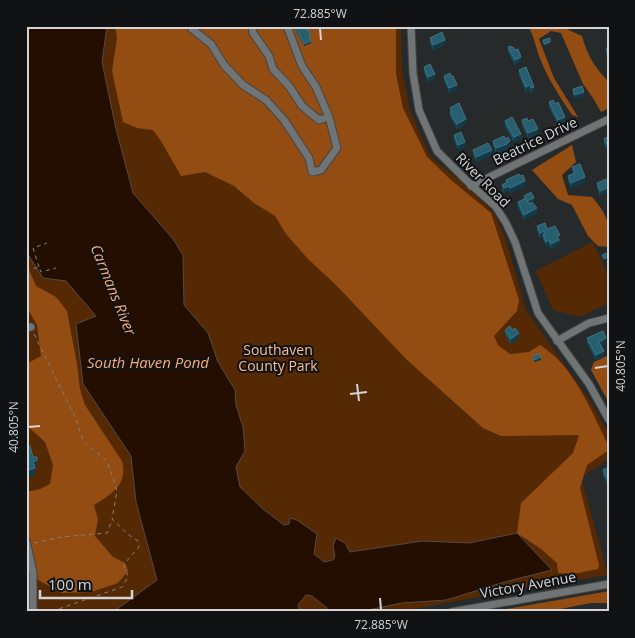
<svg xmlns="http://www.w3.org/2000/svg" width="635" height="638" font-family="'Open Sans',sans-serif">
  <style>
    .green { fill: #552904 }
    .forest { fill: #934c11 }
    .water { fill: #240d01; stroke: #584941 }
    .lines { fill: none; stroke-linecap: round; stroke-linejoin: round }
    .minor-casing { stroke: #424546; stroke-width: 9 }
    .path { stroke: #7f8283; stroke-width: 1; stroke-dasharray: 4 4; stroke-linecap: butt }
    .minor { stroke: #707475; stroke-width: 7 }
    .wall { fill: #125165 }
    .shaded-wall { fill: #123b49 }
    .building { fill: #275f71; stroke: #427181 }
    .ticks { fill: none; stroke: #d2d4d5; stroke-width: 2 }
    .labels { text-anchor: middle; stroke-width: 4; stroke-linejoin: round; paint-order: stroke }
    .street-label { font-size: 14px; fill: #d2d4d5; stroke: #111213 }
    .park-label { font-size: 14px; fill: #f9bc95; stroke: #111213 }
    .water-label { font-size: 15px; font-style: italic; fill: #fbab76; stroke: #111213 }
    .neatline { fill: none; stroke: #d2d4d5; stroke-width: 2 }
    .ticks-label { font-size: 12px; text-anchor: middle; fill: #d2d4d5 }
  </style>
  <rect width="100%" height="100%" fill="#272a2b"/>
  <g class="green">
    <polygon points="26,26 401,26 402,70 410,111 430,156 466,186 494,213 506,240 526,310 590,401 609,434 609,459 581,477 608,575 525,588 399,612 26,612"/>
    <polygon points="593,242 609,277 609,303 580,317 553,310 536,271"/>
  </g>
  <g class="forest">
    <path d="M115,26H396V74L403,108L427,157L450,179L491,213L519,300L517,311L494,336L498,345L510,354L529,352L540,345C574,366 591,410 608,445L609,450L587,465L580,488L599,565L598,569L573,574L558,573L557,563L541,549L517,533L521,503L573,453L579,435L501,436L483,428L407,360L337,286L308,259L286,234L275,216L254,203L234,186L205,172L181,176L161,141L153,130L137,128L123,122L112,71L117,38Z"/>
    <path d="M528,26H560L582,36C587,55 595,68 609,82V108L601,112L593,98L583,84L561,33L551,31L539,39L554,78L578,117L572,115C559,96 547,77 539,56C535,45 534,36 528,26Z"/>
    <path d="M572,145L576,162L562,175L568,195L592,197C609,217 609,222 609,247L598,246L588,236L572,205L558,199L532,170Z"/>
    <path d="M30,272L36,286L56,297L67,311L77,364L80,389L85,405L122,461C128,485 112,494 94,505L98,519L95,536L113,557L125,563L128,571L118,583L91,592L62,593L38,580L26,523V492L40,489L50,484L53,465L45,442L26,425V364L41,356L37,325L26,306V276Z"/>
    <polygon points="609,355 609,403 591,370 594,362"/>
    <polygon points="609,591 609,603 591,603 545,612 489,612"/>
  </g>
  <polygon class="water" points="26,26 107,26 102,62 116,129 133,193 173,239 183,255 184,305 208,333 218,362 235,390 236,405 243,427 245,451 236,467 240,487 263,509 284,525 289,524 290,518 297,520 317,534 314,554 324,562 333,560 335,556 333,546 336,538 345,543 350,552 422,541 469,543 517,533 552,570 508,581 446,600 402,603 358,612 332,612 312,596 306,595 298,605 299,609 297,612 113,612 157,580 136,502 131,456 83,384 76,324 96,316 66,281 43,278 26,251"/>
  <g class="lines">
    <defs>
      <g id="minor">
        <polyline points="191,26 192,29 211,44 224,65 243,85 266,100 284,120 309,158 312,172 321,170 337,148 329,117 316,87 302,66 287,26"/>
        <polyline points="252,26 253,33 269,56 273,69 289,86 302,106 319,120 329,117"/>
        <polyline points="411,26 413,73 419,110 437,151 470,184 496,207 506,223 515,242 538,313 589,384 609,420"/>
        <polyline points="471,186 609,119"/>
        <polyline points="26,328 31,327"/>
        <polyline points="557,341 589,323 609,318"/>
        <polyline points="26,541 33,572 33,612"/>
        <polyline points="451,612 609,584"/>
      </g>
    </defs>
    <use href="#minor" class="minor-casing"/>
    <g class="path">
      <polyline points="39,267 33,248 47,243"/>
      <polyline points="26,271 39,267 41,272 56,268"/>
      <polyline points="34,334 76,419 83,441 107,461 117,491 112,519 129,535 138,541 139,547 124,564 128,577 122,587 50,612"/>
      <polyline points="34,543 61,537 107,533 112,520"/>
    </g>
    <use href="#minor" class="minor"/>
  </g>
  <g class="wall">
    <polygon points="295,26 307,31 310,37 311,43 304,46 295,29"/>
    <polygon points="430,38 445,44 433,50 430,43"/>
    <polygon points="508,47 521,61 515,65 508,52"/>
    <polygon points="609,48 609,65 609,59 606,54 606,49"/>
    <polygon points="424,67 435,79 428,82 424,72"/>
    <polygon points="526,67 534,92 531,93 530,90 526,92 519,75 519,70"/>
    <polygon points="444,76 457,90 449,93 444,80"/>
    <polygon points="549,102 555,104 565,122 558,125 549,107"/>
    <polygon points="450,108 466,124 457,129 450,117"/>
    <polygon points="522,120 538,134 528,138 522,125"/>
    <polygon points="505,121 521,139 514,142 505,126"/>
    <polygon points="454,135 465,147 458,150 454,140"/>
    <polygon points="609,136 609,153 604,144 604,139"/>
    <polygon points="493,141 510,146 507,148 507,149 496,153 493,146"/>
    <polygon points="473,150 492,155 476,162 473,155"/>
    <polygon points="572,167 585,182 571,188 568,181 568,176 573,174"/>
    <polygon points="609,178 600,196 597,188 597,183"/>
    <polygon points="506,180 525,186 510,193 509,190 504,193 502,190 502,185 506,183"/>
    <polygon points="524,196 534,200 528,203 537,213 524,220 518,207 518,202 525,199"/>
    <polygon points="537,226 547,229 560,240 559,245 551,249 549,245 546,246 543,239 543,236 540,238 537,231"/>
    <polygon points="505,330 519,338 511,344 505,335"/>
    <polygon points="587,338 606,343 601,346 604,356 596,360 587,343"/>
    <polygon points="609,467 609,492 607,488 607,484 603,475 603,470"/>
  </g>
  <g class="shaded-wall">
    <polygon points="595,26 601,26 601,28 595,31"/>
    <polygon points="445,40 445,44 433,50 433,45"/>
    <polygon points="311,41 311,43 304,46 304,44"/>
    <polygon points="550,42 550,44 544,46 544,44"/>
    <polygon points="521,57 521,61 515,65 515,60"/>
    <polygon points="435,74 435,79 428,82 428,77"/>
    <polygon points="457,85 457,90 449,93 449,88"/>
    <polygon points="530,85 530,90 526,92 526,87"/>
    <polygon points="534,87 534,92 531,93 531,88"/>
    <polygon points="584,92 584,97 574,99 574,95"/>
    <polygon points="565,117 565,122 558,125 558,120"/>
    <polygon points="466,119 466,124 457,129 457,124"/>
    <polygon points="538,129 538,134 528,138 528,133"/>
    <polygon points="521,134 521,139 514,142 514,137"/>
    <polygon points="510,141 510,146 507,148 507,149 496,153 496,148"/>
    <polygon points="465,142 465,147 458,150 458,145"/>
    <polygon points="492,150 492,155 476,162 476,157"/>
    <polygon points="585,177 585,182 571,188 571,183"/>
    <polygon points="525,181 525,186 510,193 510,188"/>
    <polygon points="509,186 509,190 504,193 504,188"/>
    <polygon points="609,187 609,192 600,196 600,191"/>
    <polygon points="534,198 534,200 527,203 527,201"/>
    <polygon points="537,208 537,213 524,220 524,215"/>
    <polygon points="544,231 544,236 543,234 543,236 540,238 540,233"/>
    <polygon points="549,240 549,245 546,246 546,242"/>
    <polygon points="559,240 559,245 551,249 551,244"/>
    <polygon points="519,333 519,338 511,344 511,339"/>
    <polygon points="606,338 606,343 599,347 599,342"/>
    <polygon points="604,351 604,356 596,360 596,355"/>
    <polygon points="541,357 541,360 534,362 534,360"/>
    <polygon points="37,460 37,467 35,468 35,475 26,478 26,470 33,462"/>
  </g>
  <g class="building">
    <polygon points="295,26 306,26 307,31 309,30 310,35 309,35 311,41 304,44"/>
    <polygon points="442,32 445,40 433,45 430,38"/>
    <polygon points="550,38 550,42 544,44 543,40"/>
    <polygon points="511,46 512,48 513,47 515,50 518,49 521,57 515,60 508,47"/>
    <polygon points="609,48 609,55 606,49"/>
    <polygon points="430,64 435,74 428,77 424,67"/>
    <polygon points="526,67 534,87 531,88 530,85 526,87 519,70"/>
    <polygon points="450,73 451,76 453,76 457,85 449,88 444,76"/>
    <polygon points="582,86 584,92 574,95 573,89"/>
    <polygon points="553,100 555,104 558,102 565,117 558,120 549,102"/>
    <polygon points="459,103 466,119 457,124 450,112 452,111 450,108"/>
    <polygon points="512,117 521,134 514,137 505,121"/>
    <polygon points="527,118 528,121 533,119 538,129 528,133 522,120"/>
    <polygon points="461,132 465,142 458,145 454,135"/>
    <polygon points="504,136 505,139 508,137 510,141 507,143 507,144 496,148 493,141"/>
    <polygon points="609,136 609,148 604,139"/>
    <polygon points="488,143 492,150 476,157 473,150"/>
    <polygon points="580,164 585,177 571,183 568,176 575,173 572,167"/>
    <polygon points="519,174 520,176 523,175 525,181 510,188 509,186 504,188 502,185 507,182 506,180"/>
    <polygon points="609,178 609,187 600,191 597,183"/>
    <polygon points="531,192 534,198 527,201 524,196"/>
    <polygon points="526,198 529,204 532,202 537,208 524,215 518,202"/>
    <polygon points="545,223 547,229 555,226 560,235 557,236 559,240 551,244 549,240 546,242 543,234 545,233 544,231 540,233 537,226"/>
    <polygon points="606,253 608,257 604,259 602,255"/>
    <polygon points="510,326 512,330 515,328 519,333 511,339 505,330"/>
    <polygon points="603,331 606,338 599,342 604,351 596,355 587,338"/>
    <polygon points="539,354 541,357 534,360 533,356"/>
    <polygon points="26,443 27,447 30,446 33,457 37,457 37,460 33,462 35,468 26,471"/>
    <polygon points="609,467 609,482 603,470"/>
  </g>
  <path class="ticks" d="M320,28L321,40M595,368L608,366M357,384L359,401M350,394L367,392M28,427L40,426M380,598L381,610"/>
  <g class="labels">
    <g class="street-label">
      <text transform="translate(535 141) rotate(-26)" y="5">Beatrice Drive</text>
      <text transform="translate(483 180) rotate(45)" y="5">River Road</text>
      <text transform="translate(528 585) rotate(-10)" y="5">Victory Avenue</text>
    </g>
    <g class="park-label">
      <text x="278" y="355">Southaven<tspan x="278" dy="16">County Park</tspan></text>
    </g>
    <g class="water-label">
      <text transform="translate(113 290) rotate(68)" y="5">Carmans River</text>
      <text x="148" y="368">South Haven Pond</text>
    </g>
  </g>
  <rect width="635" height="638" fill="none" stroke="#111213" stroke-width="55"/>
  <path d="M40 590v8h92v-8" fill="none" stroke="#d2d4d5" stroke-width="2.5"/>
  <text x="48" y="590" font-size="15" fill="#d2d4d5" stroke="#111213" stroke-width="4" paint-order="stroke">100 m</text>
  <rect x="28" y="28" width="580" height="582" class="neatline"/>
  <g class="ticks-label">
    <text x="320" y="18">72.885°W</text>
    <text transform="translate(621 366) rotate(-90)" y="4">40.805°N</text>
    <text transform="translate(14 427) rotate(-90)" y="4">40.805°N</text>
    <text x="381" y="629">72.885°W</text>
  </g>
</svg>
